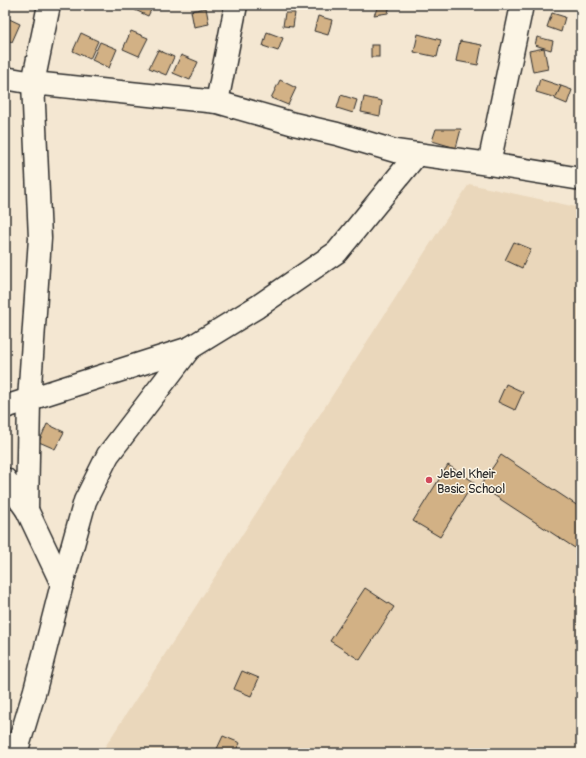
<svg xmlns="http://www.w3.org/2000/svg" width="586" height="758" font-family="Pangolin,sans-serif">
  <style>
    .built { fill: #ead7bb }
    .building { fill: #d2b185; stroke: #2b2b2b }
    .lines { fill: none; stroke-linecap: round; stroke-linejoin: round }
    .minor-casing { stroke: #2b2b2b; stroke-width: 25 }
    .minor { stroke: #fcf5e5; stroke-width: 22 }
    .poi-dot { fill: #d1495b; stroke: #fcf5e5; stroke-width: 1.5 }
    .labels { text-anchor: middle; stroke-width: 3; stroke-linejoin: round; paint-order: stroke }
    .poi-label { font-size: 13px; fill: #2b2b2b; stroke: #fcf5e5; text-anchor: start }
  </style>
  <rect width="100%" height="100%" fill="#f4e7d2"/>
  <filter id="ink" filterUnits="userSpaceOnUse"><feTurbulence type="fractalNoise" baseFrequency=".025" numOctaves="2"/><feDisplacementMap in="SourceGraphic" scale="8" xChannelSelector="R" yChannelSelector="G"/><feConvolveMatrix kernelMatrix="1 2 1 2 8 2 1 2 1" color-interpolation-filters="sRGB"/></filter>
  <g filter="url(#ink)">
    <polygon class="built" points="469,184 581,208 581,753 101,753"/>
    <g class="building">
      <polygon points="137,5 150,5 153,6 148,16 135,10"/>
      <polygon points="379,5 390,5 388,13 374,15"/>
      <polygon points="444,5 457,5 456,9"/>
      <polygon points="477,5 486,5 484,9"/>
      <polygon points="206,8 209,24 194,27 191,11"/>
      <polygon points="285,13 295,13 293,27 283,26"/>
      <polygon points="552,13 565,17 561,32 547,27"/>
      <polygon points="318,16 332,20 328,35 314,31"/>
      <polygon points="5,17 20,24 12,42 5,39"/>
      <polygon points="131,31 148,38 139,56 123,49"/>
      <polygon points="267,32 283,38 278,51 263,46"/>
      <polygon points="81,33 98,41 90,59 73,51"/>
      <polygon points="418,34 441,40 437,57 414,52"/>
      <polygon points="537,37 553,41 551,50 535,45"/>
      <polygon points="460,41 482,45 478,65 456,61"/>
      <polygon points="100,42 117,49 109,68 92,60"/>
      <rect x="371" y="45" width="8" height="12"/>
      <polygon points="544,48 548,69 533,72 529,51"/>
      <polygon points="158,50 174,57 166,75 149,68"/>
      <polygon points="181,55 198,62 190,80 173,73"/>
      <polygon points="540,79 561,86 556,98 536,92"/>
      <polygon points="280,80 296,88 288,105 271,98"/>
      <polygon points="561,86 572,90 567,104 555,99"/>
      <polygon points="341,95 357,100 353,113 337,108"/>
      <polygon points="364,97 382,101 380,116 361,112"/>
      <polygon points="436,129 461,129 456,148 432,141"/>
      <polygon points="514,242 531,249 522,268 505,260"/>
      <polygon points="506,384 523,392 515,410 498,402"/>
      <polygon points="47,424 64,432 55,449 39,442"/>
      <polygon points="501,455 581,508 581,552 480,486"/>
      <polygon points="448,465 474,482 440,537 413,521"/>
      <polygon points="365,588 394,607 360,660 330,641"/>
      <polygon points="242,671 259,678 251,696 234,689"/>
      <polygon points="223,736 240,743 235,753 215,753"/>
    </g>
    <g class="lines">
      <defs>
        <g id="minor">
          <polyline points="5,78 33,83 217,102 294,124 337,134 395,151 489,164 581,179"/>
          <polyline points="217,102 236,5"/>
          <polyline points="489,164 522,5"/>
          <polyline points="5,407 190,348 257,307 337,252 417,154"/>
          <polyline points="5,479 27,510 62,584"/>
          <polyline points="27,510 29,400 40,238 33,83 49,5"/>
          <polyline points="16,753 35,690 62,584 85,501 108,455 190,348"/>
        </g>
      </defs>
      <use href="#minor" class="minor-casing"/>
      <use href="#minor" class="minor"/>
    </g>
  </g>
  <circle class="poi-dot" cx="429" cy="480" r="4"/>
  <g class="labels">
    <g class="poi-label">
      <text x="437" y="478">Jebel Kheir<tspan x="437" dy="15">Basic School</tspan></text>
    </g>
  </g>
  <rect width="586" height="758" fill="none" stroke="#fcf5e5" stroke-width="20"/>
  <rect x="10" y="10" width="566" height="738" fill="none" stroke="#2b2b2b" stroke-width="1.5" filter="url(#ink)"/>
</svg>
